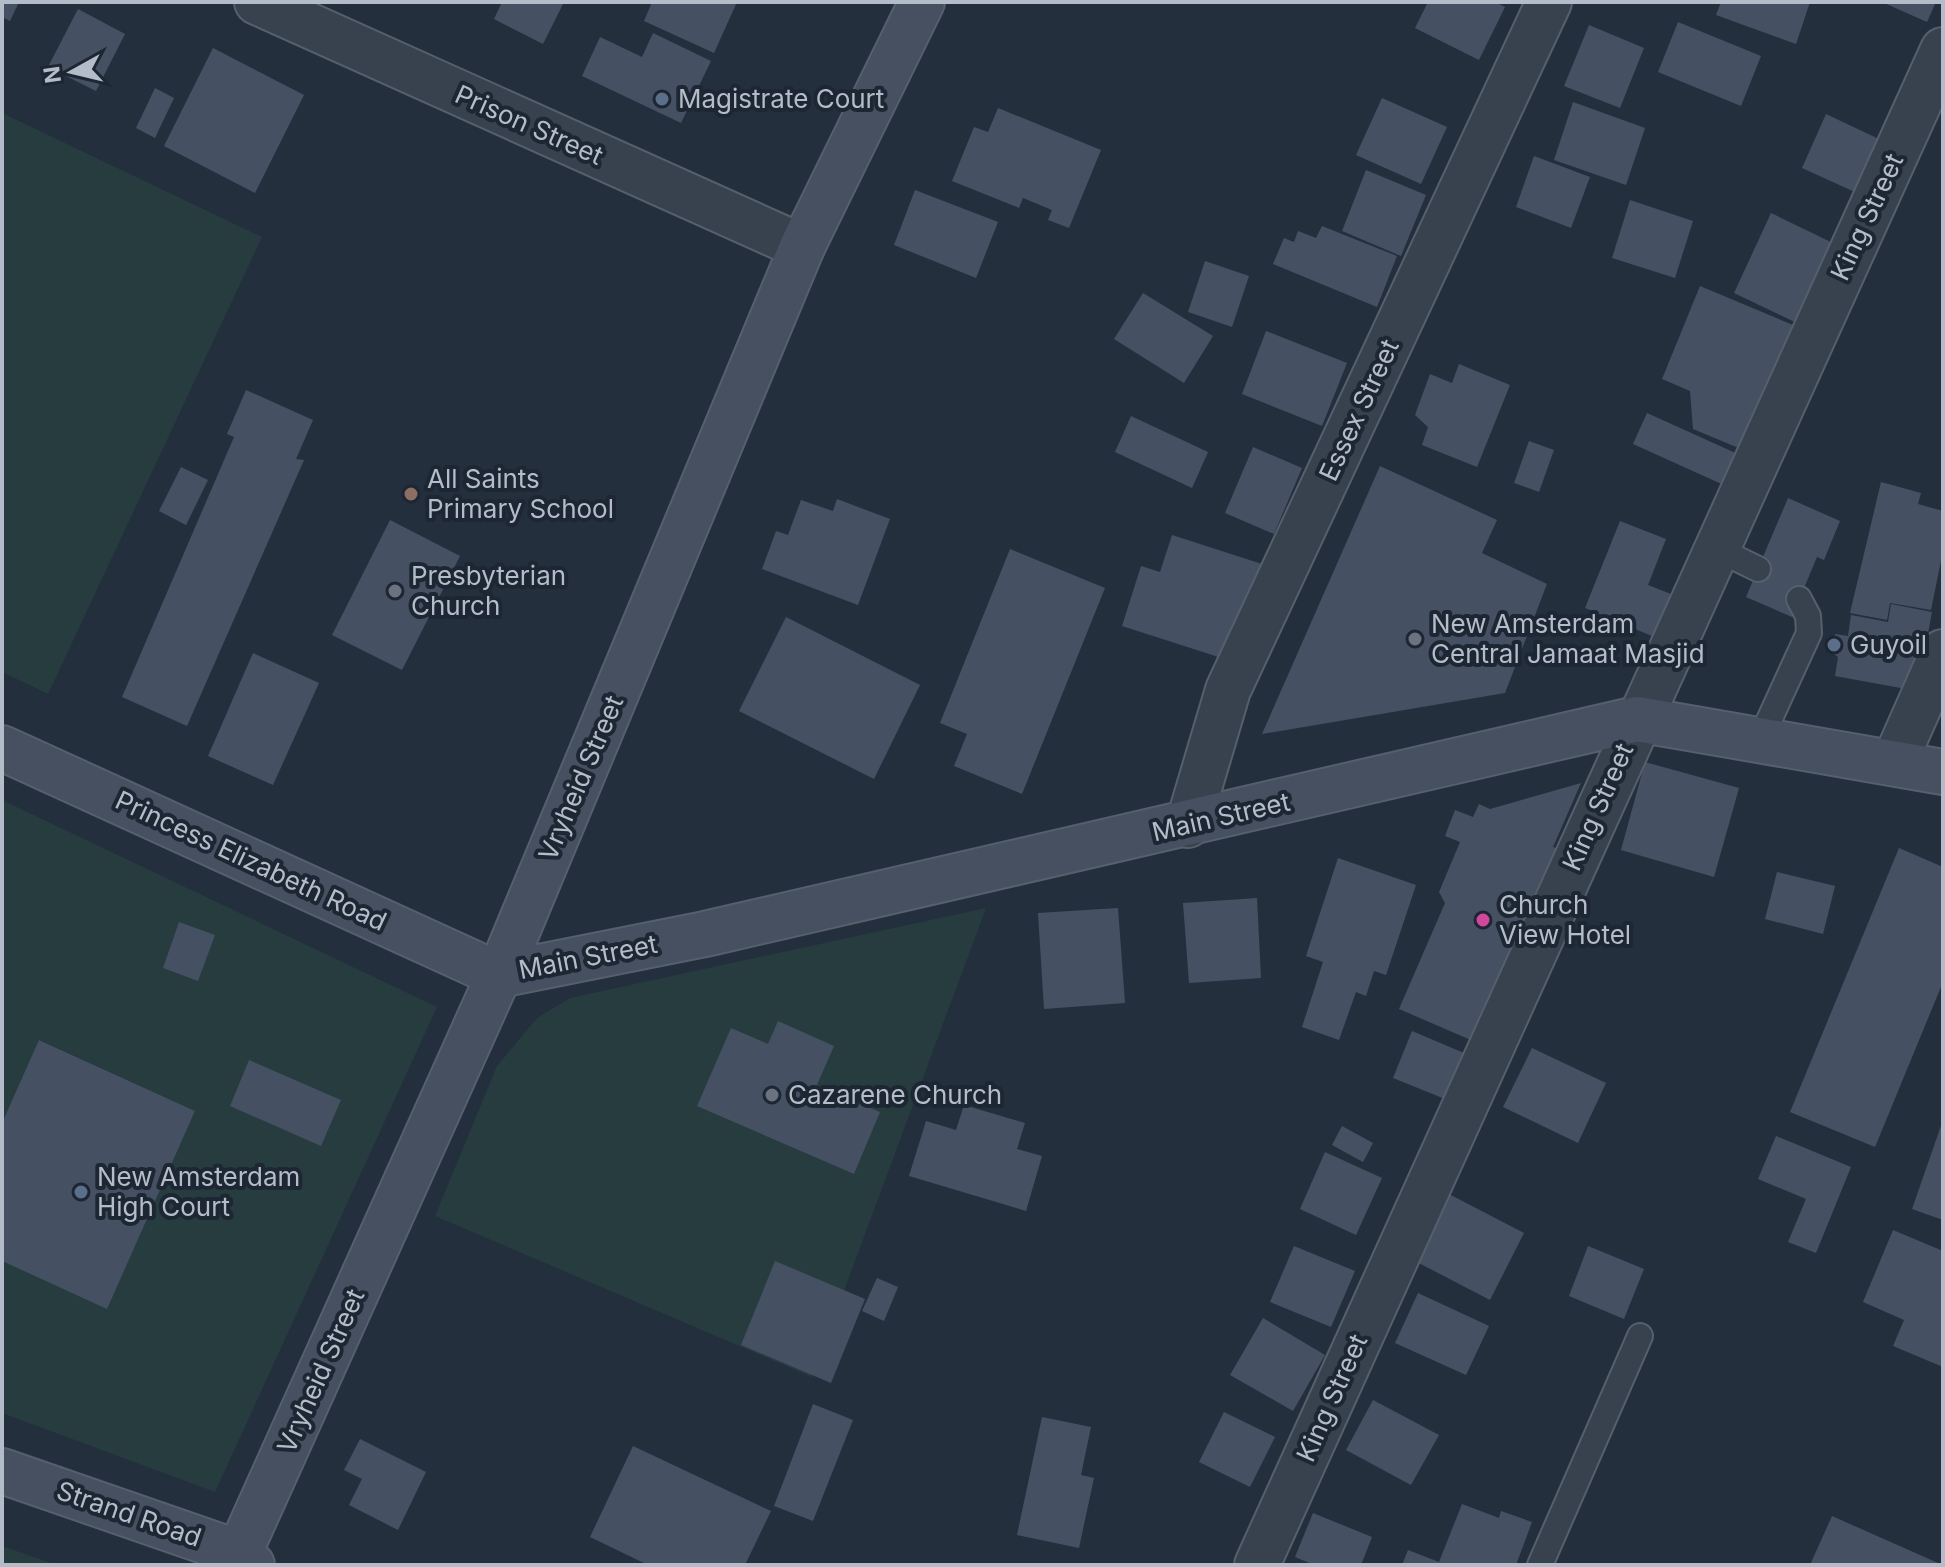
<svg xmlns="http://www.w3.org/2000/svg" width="1945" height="1567" font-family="Inter,sans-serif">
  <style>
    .green { fill: #263c3f }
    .building { fill: #455162 }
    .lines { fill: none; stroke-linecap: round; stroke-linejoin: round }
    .lane-casing { stroke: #565f6c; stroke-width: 28 }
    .street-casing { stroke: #565f6c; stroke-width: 48 }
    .secondary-casing { stroke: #565f6c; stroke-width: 48 }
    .lane { stroke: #38414e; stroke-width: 24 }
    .street { stroke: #38414e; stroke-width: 44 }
    .secondary { stroke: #465061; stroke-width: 44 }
    .service-dot { fill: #5c6f8a; stroke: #1d2633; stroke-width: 3 }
    .education-dot { fill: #8d6e63; stroke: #1d2633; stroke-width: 3 }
    .worship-dot { fill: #6b7280; stroke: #1d2633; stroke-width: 3 }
    .hotel-dot { fill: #d1479c; stroke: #1d2633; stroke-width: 3 }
    .labels { text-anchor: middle; stroke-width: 8; stroke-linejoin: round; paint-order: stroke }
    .poi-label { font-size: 26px; fill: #b4bcc9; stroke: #1d2633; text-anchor: start }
    .street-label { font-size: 26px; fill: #b4bcc9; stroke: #1d2633 }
  </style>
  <rect width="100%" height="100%" fill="#242f3e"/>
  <g class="green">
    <polygon points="2,113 262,237 48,694 2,672"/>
    <polygon points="2,800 437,1007 215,1492 2,1413 2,1261 107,1308 195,1111 40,1040 2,1123"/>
    <polygon points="986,908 812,1377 435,1216 497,1066 537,1018 570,998"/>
    <polygon points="2,1546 57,1565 2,1565"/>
  </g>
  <g class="building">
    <polygon points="2,2 19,2 10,21 2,17"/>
    <polygon points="502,2 564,2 543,44 494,19"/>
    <polygon points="652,2 737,2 714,53 644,21"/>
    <polygon points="1428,2 1495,2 1505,7 1479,60 1415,28"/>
    <polygon points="1721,2 1810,2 1796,44 1716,15"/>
    <polygon points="1882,2 1936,2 1927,22"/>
    <polygon points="78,9 125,34 96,91 48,67"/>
    <polygon points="1678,22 1761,56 1741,106 1658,72"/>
    <polygon points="1589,25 1644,48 1620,108 1564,86"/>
    <polygon points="653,33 711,61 681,123 582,76 600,37 642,57"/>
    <polygon points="213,48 304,95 255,193 164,146"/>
    <polygon points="155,88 174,98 155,138 136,128"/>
    <polygon points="1382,98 1447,127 1421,184 1356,155"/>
    <polygon points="1573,102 1645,128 1626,185 1554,160"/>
    <polygon points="998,108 1101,150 1069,228 1048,220 1052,210 1023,198 1019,208 952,181 974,127 988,132"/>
    <polygon points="1826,114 1881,140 1857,193 1802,168"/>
    <polygon points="1534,156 1590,177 1571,228 1516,207"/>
    <polygon points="1366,170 1426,195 1401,256 1342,231"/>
    <polygon points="915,190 998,222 976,278 894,245"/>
    <polygon points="1630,200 1693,221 1675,278 1612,258"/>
    <polygon points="1771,213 1839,246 1803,326 1734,293"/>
    <polygon points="1322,226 1397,256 1377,307 1273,264 1284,238 1294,242 1298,231 1316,238"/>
    <polygon points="1205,261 1249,276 1232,327 1188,312"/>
    <polygon points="1700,286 1793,325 1741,449 1693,429 1690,391 1662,379"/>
    <polygon points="1143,293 1213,336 1184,383 1114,339"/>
    <polygon points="1266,331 1347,363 1322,426 1242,394"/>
    <polygon points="1459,364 1510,385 1477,467 1422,445 1428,427 1415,415 1430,374 1452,383"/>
    <polygon points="246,390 313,420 296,459 304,460 187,726 122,697 234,437 227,434"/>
    <polygon points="1647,413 1740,455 1726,486 1633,444"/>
    <polygon points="1131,416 1208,452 1192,488 1115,452"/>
    <polygon points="1529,441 1554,450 1539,492 1514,483"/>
    <polygon points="1253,447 1302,468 1274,534 1225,513"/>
    <polygon points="1380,466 1497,520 1482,553 1547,584 1505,693 1262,734"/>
    <polygon points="181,467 208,480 186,525 159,511"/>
    <polygon points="1881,482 1921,493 1918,504 1943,511 1943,551 1931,610 1890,603 1887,620 1850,613"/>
    <polygon points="1788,498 1840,521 1824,560 1817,557 1792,617 1746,597"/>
    <polygon points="837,499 890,519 858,605 762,569 776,531 788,535 801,500 833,511"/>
    <polygon points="390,520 460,556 402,670 332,635"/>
    <polygon points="1620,521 1666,539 1648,585 1676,596 1659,639 1585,608"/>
    <polygon points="1172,535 1262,564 1231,661 1122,626 1141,566 1160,572"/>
    <polygon points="1010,549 1105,588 1022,794 954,766 967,734 940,723"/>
    <polygon points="1891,604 1932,612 1917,691 1835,676 1838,657 1831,652 1835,634 1848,636 1851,615 1888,622"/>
    <polygon points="786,617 920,685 874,779 739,711"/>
    <polygon points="253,653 319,683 273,785 208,756"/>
    <polygon points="1645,762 1739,788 1714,877 1621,850"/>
    <polygon points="1581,783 1553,847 1564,851 1480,1044 1399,1009 1445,903 1439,892 1460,842 1445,836 1455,810 1473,817 1479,804 1490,809"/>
    <polygon points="1899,848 1943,867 1943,982 1875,1147 1790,1112"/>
    <polygon points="1338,858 1416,885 1386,975 1374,971 1366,996 1356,992 1339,1040 1302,1027 1323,962 1306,956"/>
    <polygon points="1777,872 1835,886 1823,934 1765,919"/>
    <polygon points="1257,898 1261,978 1189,983 1183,903"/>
    <polygon points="1118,908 1125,1003 1044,1009 1038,913"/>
    <polygon points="179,922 215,935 198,981 163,968"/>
    <polygon points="778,1021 834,1046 817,1085 880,1112 854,1174 697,1106 731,1028 768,1044"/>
    <polygon points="1412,1031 1464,1053 1445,1099 1393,1078"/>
    <polygon points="39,1040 195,1111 107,1309 2,1261 2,1123"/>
    <polygon points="1532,1048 1606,1083 1578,1143 1503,1107"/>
    <polygon points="249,1060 341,1100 321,1146 230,1106"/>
    <polygon points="964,1105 1025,1123 1017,1149 1042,1156 1026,1211 909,1176 926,1121 956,1130"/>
    <polygon points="1943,1120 1943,1220 1912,1209"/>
    <polygon points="1342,1126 1373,1143 1363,1162 1332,1145"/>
    <polygon points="1776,1136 1851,1167 1816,1253 1788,1242 1806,1199 1758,1179"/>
    <polygon points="1325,1152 1382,1178 1356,1235 1300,1209"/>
    <polygon points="1447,1193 1524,1233 1490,1300 1413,1260"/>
    <polygon points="1893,1230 1943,1251 1943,1367 1893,1346 1904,1320 1863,1302"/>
    <polygon points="1294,1246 1355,1271 1331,1327 1270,1302"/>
    <polygon points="1588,1246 1644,1269 1624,1319 1569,1296"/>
    <polygon points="775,1261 865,1299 831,1383 741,1345"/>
    <polygon points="877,1278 898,1287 884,1321 862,1311"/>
    <polygon points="1418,1293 1489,1326 1466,1375 1395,1343"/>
    <polygon points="1263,1318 1325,1355 1293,1411 1230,1375"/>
    <polygon points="1373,1400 1439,1435 1411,1485 1346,1450"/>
    <polygon points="813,1404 853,1420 813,1521 774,1506"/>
    <polygon points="1224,1412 1275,1437 1250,1487 1199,1462"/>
    <polygon points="1042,1417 1091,1427 1081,1475 1094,1478 1079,1548 1017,1535"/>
    <polygon points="360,1439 426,1472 398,1530 349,1505 362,1479 344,1470"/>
    <polygon points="633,1446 771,1511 745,1565 648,1565 590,1537"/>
    <polygon points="1462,1504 1499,1518 1501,1511 1532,1522 1516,1565 1402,1565 1408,1550 1439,1562"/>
    <polygon points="1313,1513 1372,1537 1361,1565 1314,1565 1295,1557"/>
    <polygon points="1832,1516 1938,1563 1937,1565 1810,1565"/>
  </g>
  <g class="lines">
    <defs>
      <g id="lane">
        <polyline points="1715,548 1758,569"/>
        <polyline points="1760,740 1809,633 1808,616 1799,599"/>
        <polyline points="1540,1565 1640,1336"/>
      </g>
      <g id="street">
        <polyline points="257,2 802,247"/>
        <polyline points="1894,763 1943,652"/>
        <polyline points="1188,825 1228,690 1549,2"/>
        <polyline points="1257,1565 1943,50"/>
      </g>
      <g id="secondary">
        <polyline points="2,748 499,975"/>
        <polyline points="499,975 705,934 1637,719 1943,772"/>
        <polyline points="2,1471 239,1553 252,1565"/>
        <polyline points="239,1553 499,975 802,247 922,2"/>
      </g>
    </defs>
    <use href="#lane" class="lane-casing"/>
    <use href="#street" class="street-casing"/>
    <use href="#secondary" class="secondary-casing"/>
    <use href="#lane" class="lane"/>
    <use href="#street" class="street"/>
    <use href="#secondary" class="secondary"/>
  </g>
  <g class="service-dot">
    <circle cx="662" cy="99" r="8"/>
    <circle cx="1834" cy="645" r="8"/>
    <circle cx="81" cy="1192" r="8"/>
  </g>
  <circle class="education-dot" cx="411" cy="494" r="8"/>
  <g class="worship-dot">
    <circle cx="395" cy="591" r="8"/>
    <circle cx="1415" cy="639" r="8"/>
    <circle cx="772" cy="1095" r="8"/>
  </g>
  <circle class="hotel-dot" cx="1483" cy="920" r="8"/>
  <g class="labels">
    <g class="poi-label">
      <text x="678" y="108">Magistrate Court</text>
      <text x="427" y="488">All Saints<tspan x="427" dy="30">Primary School</tspan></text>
      <text x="411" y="585">Presbyterian<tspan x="411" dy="30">Church</tspan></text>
      <text x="1431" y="633">New Amsterdam<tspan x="1431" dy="30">Central Jamaat Masjid</tspan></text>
      <text x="1850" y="654">Guyoil</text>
      <text x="1499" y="914">Church<tspan x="1499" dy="30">View Hotel</tspan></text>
      <text x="788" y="1104">Cazarene Church</text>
      <text x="97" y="1186">New Amsterdam<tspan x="97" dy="30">High Court</tspan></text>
    </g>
    <g class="street-label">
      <text transform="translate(529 125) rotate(24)" y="9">Prison Street</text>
      <text transform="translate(1867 217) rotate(-65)" y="9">King Street</text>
      <text transform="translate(1359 410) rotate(-65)" y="9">Essex Street</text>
      <text transform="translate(581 778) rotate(-67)" y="9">Vryheid Street</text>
      <text transform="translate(1598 807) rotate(-66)" y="9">King Street</text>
      <text transform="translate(1221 817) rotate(-13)" y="9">Main Street</text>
      <text transform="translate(251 861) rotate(25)" y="9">Princess Elizabeth Road</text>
      <text transform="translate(588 957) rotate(-11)" y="9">Main Street</text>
      <text transform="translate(321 1371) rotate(-66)" y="9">Vryheid Street</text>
      <text transform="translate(1332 1398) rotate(-66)" y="9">King Street</text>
      <text transform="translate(129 1514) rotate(19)" y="9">Strand Road</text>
    </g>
  </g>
  <rect width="1945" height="1567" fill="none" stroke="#b4bcc9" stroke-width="8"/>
  <g transform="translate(72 72) rotate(262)" stroke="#1d2633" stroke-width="6" paint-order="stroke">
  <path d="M0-6L14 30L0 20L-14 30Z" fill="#b4bcc9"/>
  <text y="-12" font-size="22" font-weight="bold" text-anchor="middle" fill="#b4bcc9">N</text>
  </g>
</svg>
